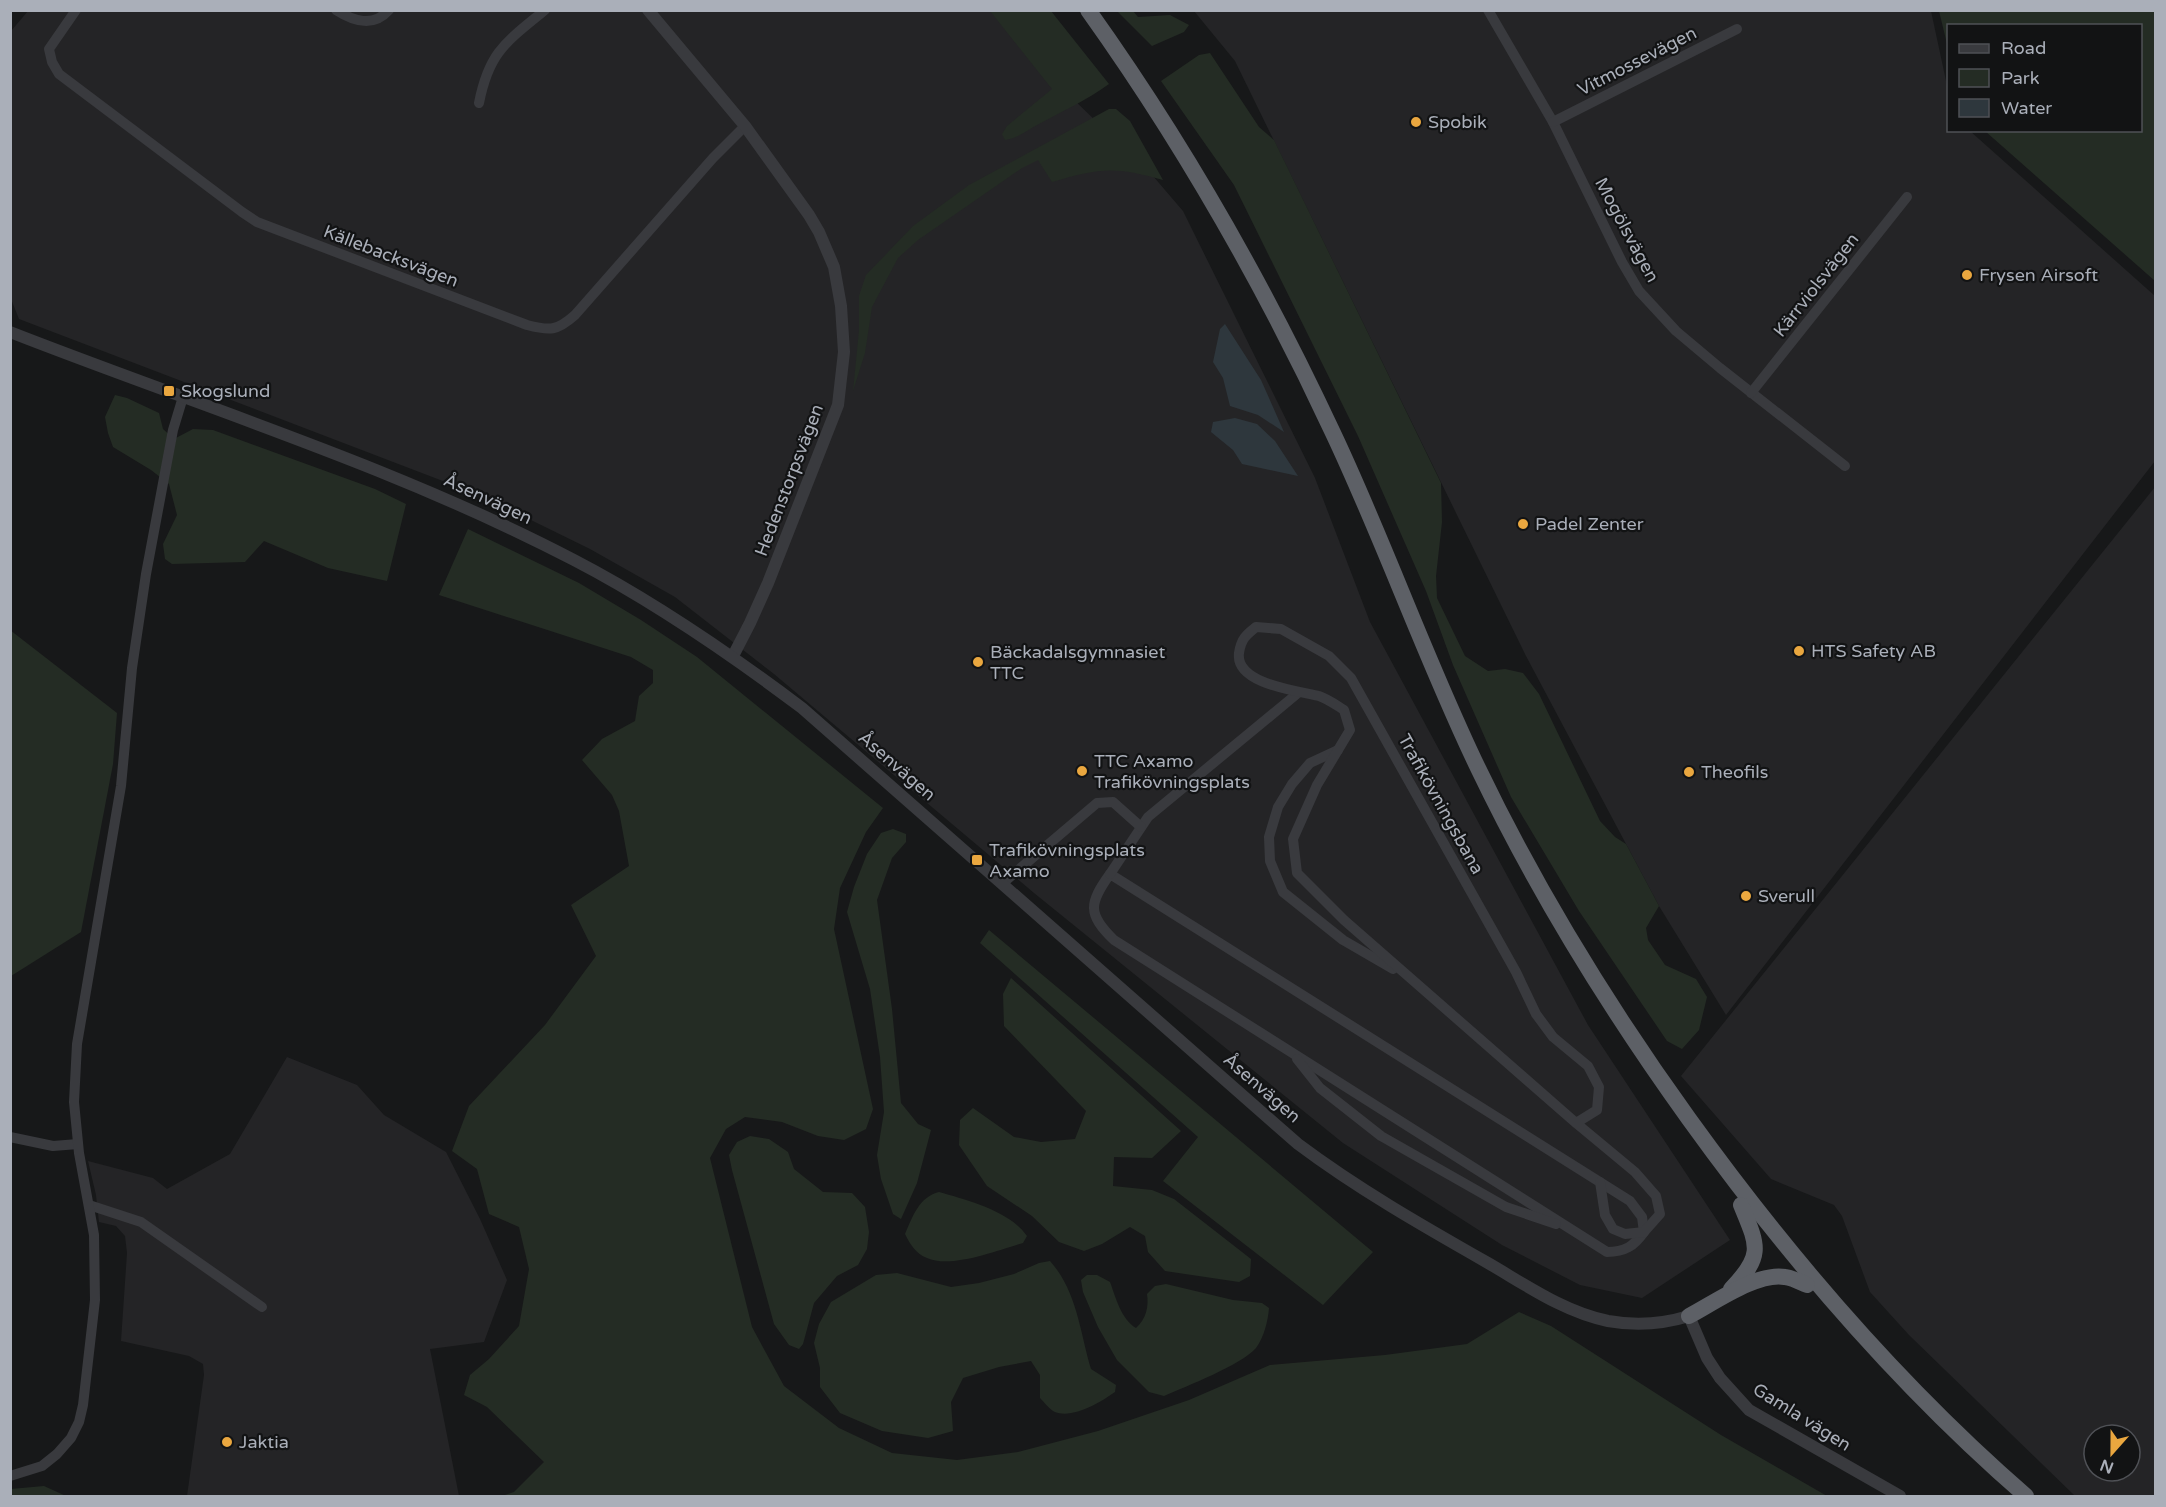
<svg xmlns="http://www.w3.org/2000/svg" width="2166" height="1507" font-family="'Varela Round',sans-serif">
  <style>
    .built { fill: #242426; fill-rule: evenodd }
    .green { fill: #242c24 }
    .water { fill: #2e373d }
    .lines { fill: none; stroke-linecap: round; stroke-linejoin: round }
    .minor { stroke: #393a3e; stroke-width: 10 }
    .tertiary { stroke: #393a3e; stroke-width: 12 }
    .trunk { stroke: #5d6066; stroke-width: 16 }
    .poi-dot { fill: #eaa73f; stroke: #121314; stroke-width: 2 }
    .labels { text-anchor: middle; stroke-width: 4.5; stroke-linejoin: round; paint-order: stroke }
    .street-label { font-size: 18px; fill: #aaafb9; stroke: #121314 }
    .poi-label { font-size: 18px; fill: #aaafb9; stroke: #121314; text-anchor: start }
  </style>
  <rect width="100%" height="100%" fill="#171819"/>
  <g class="built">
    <polygon points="28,11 1001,11 1072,98 1153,176 1183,211 1315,478 1370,622 1588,1025 1730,1240 1642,1298 1580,1285 1502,1245 1343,1143 1034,893 774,674 675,597 590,549 482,496 19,319 11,299 11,31"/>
    <polygon points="1194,11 1931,11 1948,90 1948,130 1970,131 2155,296 2155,461 1726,1015 1659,906 1526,656 1235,61"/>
    <path d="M2155,487V1496H2075L1909,1335L1870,1292L1842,1216L1834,1205L1771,1179L1681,1076ZM2094,1435H2130V1471H2094Z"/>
    <polygon points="287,1057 357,1085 384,1115 446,1152 480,1219 507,1280 484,1342 430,1349 459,1496 187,1496 204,1375 203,1364 189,1356 121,1341 127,1253 125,1236 116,1226 99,1222 96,1195 88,1161 153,1178 167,1189 230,1154"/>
  </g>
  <g class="green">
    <path d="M990,11H1051L1109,84C1087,100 1063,111 1039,124C1027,130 1019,138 1005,140L1002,134L1007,126L1052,89Z"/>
    <polygon points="1117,11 1133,11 1138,17 1170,15 1189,25 1184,32 1152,46"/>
    <polygon points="1939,11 2155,11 2155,281 1985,131 2140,130 2140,26 1948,26 1948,48"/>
    <polygon points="1210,53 1259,127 1274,140 1441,483 1442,522 1436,576 1437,598 1465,656 1488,671 1505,669 1523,673 1539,694 1600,821 1615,837 1626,844 1659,906 1646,928 1648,940 1665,965 1696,979 1707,997 1699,1030 1682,1049 1667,1041 1579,911 1511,797 1453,665 1426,591 1358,436 1234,185 1161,81 1199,55"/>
    <path d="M1109,109H1116L1130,121L1163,180C1114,166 1100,168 1052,182L1038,160L1022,168L918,240L898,258L872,307L865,353L853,391L859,330V296L866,275L913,226L969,185Z"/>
    <polygon points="115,395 127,398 159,413 163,429 174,439 193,429 213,430 375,489 406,504 387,581 328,568 264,541 245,562 172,564 165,559 163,544 177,515 169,484 151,470 113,447 108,433 105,417"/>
    <polygon points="468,529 579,583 641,620 697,657 883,808 866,832 840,888 834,929 873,1109 866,1129 844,1140 818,1136 782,1122 745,1117 726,1129 710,1158 752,1327 784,1386 839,1428 892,1453 957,1460 1018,1452 1098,1431 1189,1400 1270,1365 1385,1355 1467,1344 1519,1312 1551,1326 1721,1435 1827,1496 502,1496 514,1492 544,1462 487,1407 464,1395 470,1375 489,1359 519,1326 529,1269 519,1227 489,1214 477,1169 452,1151 469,1106 545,1025 596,956 571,905 629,866 619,811 612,795 582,760 602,739 635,721 639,696 653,683 653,670 631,657 439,595"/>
    <polygon points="10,630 117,713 113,764 81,932 11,976"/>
    <polygon points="893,829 906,834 906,842 892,858 877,900 892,1009 901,1103 918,1124 931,1130 917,1183 901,1219 893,1214 881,1179 877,1155 884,1112 880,1057 870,989 847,912 854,887 867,854 881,833"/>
    <polygon points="989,930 1373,1252 1323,1305 1163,1181 1198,1137 980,943"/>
    <polygon points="1011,978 1181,1131 1152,1158 1114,1157 1113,1186 1152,1190 1174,1199 1251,1259 1250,1276 1239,1282 1165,1271 1148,1252 1145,1236 1130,1227 1102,1244 1084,1251 1059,1242 1032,1216 987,1186 959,1145 960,1120 973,1108 1014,1137 1041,1142 1075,1139 1086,1111 1004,1026 1003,994"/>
    <polygon points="750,1136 769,1139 788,1152 794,1169 823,1192 852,1193 865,1207 869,1232 867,1249 858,1265 837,1276 814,1303 803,1344 799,1349 789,1345 774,1324 732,1170 729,1155 737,1142"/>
    <path d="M939,1192C967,1200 1010,1211 1027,1236L1023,1243C998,1250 951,1269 927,1258C916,1254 910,1244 905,1234C913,1216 919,1197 939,1192Z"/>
    <path d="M1050,1261C1077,1291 1080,1332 1091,1369L1116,1385L1115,1392C1101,1402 1073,1419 1055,1412C1050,1410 1044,1402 1040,1398V1375L1031,1361L999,1367L963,1378L951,1402L953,1431L928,1438L882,1431L840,1413L820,1387V1368L814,1343L819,1324L831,1302L876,1275L897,1273L951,1287L979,1283L1014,1274L1039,1263Z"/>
    <path d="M1087,1275H1097L1110,1282C1116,1298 1121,1319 1136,1328C1146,1319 1149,1307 1147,1294L1155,1286L1166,1284L1233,1300L1262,1303L1269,1308C1268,1321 1264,1337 1256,1348C1241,1365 1187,1386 1164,1396L1149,1392L1117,1360L1098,1327L1083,1292L1081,1280Z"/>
    <polygon points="44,1486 66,1496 11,1496 11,1489"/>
  </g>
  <g class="water">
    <polygon points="1225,324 1261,380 1284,432 1258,415 1230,406 1223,378 1213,362 1220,329"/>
    <polygon points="1235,418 1257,424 1275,441 1298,476 1242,464 1233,450 1211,432 1213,422"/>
  </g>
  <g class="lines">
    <g class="minor">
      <path d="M76,10L49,49L52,62L59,74L242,212L257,222L527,325C550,331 557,331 575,315L713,158L745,126"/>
      <path d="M336,10C353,21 373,28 389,10"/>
      <polyline points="1488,10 1553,122 1622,262 1639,291 1676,331 1720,368 1845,466"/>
      <path d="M479,103C489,52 506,42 545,10"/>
      <polyline points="1553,122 1737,29"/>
      <polyline points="1751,393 1907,197"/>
      <polyline points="1338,750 1310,763 1292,784 1278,807 1269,837 1270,861 1283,892 1343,940 1393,969"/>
      <path d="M1110,874L1630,1201L1642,1217L1644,1232C1634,1246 1625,1252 1607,1252L1114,940C1087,914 1089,903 1110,874Z"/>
      <polyline points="1110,874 1148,817 1298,693"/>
      <polyline points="1003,883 1097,803 1113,802 1141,827"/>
      <polyline points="1297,1059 1320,1088 1381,1136 1506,1207 1556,1224"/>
      <path d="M1576,1123L1597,1110L1599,1087L1588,1066L1553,1037L1536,1014L1516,972L1351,678L1329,656L1281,629L1256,627C1246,635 1241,639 1239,653C1235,684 1298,691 1319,696C1328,699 1336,705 1344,710L1350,730L1317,785L1293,839L1297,873L1344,920L1576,1123L1635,1172L1656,1196L1660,1214L1644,1232L1625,1234L1613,1229L1605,1215L1600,1182"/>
      <polyline points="10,1137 53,1146 78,1144"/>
      <polyline points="89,1205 141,1222 262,1307"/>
      <polyline points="10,1476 42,1466 57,1454 71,1438 79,1422 83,1405 95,1300 94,1235 79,1153 74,1102 77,1044 121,786 132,668 146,574 173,430 183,397"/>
    </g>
    <g class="tertiary">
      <polyline points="648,10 745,126 809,215 819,232 834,267 841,306 844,352 838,405 768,583 750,623 733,656"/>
      <path d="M10,332C199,406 394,466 574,560C655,602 729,653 802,708L1298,1144C1358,1189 1423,1226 1488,1263C1526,1285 1564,1312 1608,1321C1636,1326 1663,1324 1689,1316L1707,1358L1720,1378L1749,1410L1900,1496"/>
    </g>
    <g class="trunk">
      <path d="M1088,10C1183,143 1264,285 1333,433C1385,543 1425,658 1478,768C1537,891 1609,1008 1689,1119C1787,1255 1898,1385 2026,1496"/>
      <path d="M1731,1289C1764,1255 1758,1246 1741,1205"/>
      <path d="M1689,1316C1714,1303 1757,1272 1785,1277C1793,1278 1800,1282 1807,1285"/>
    </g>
  </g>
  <g class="poi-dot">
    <circle cx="1416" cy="122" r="6"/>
    <circle cx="1967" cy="275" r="6"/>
    <rect x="163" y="385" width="12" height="12" rx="3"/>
    <circle cx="1523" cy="524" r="6"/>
    <circle cx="1799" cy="651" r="6"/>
    <circle cx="978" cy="662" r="6"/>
    <circle cx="1082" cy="771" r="6"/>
    <circle cx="1689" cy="772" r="6"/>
    <rect x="971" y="854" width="12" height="12" rx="3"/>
    <circle cx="1746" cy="896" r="6"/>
    <circle cx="227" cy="1442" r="6"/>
  </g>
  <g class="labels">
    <g class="street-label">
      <text transform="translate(1637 61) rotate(-27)" y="6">Vitmossevägen</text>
      <text transform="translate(1627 230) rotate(62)" y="6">Mogölsvägen</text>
      <text transform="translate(391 256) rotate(21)" y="6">Källebacksvägen</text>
      <text transform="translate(1816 285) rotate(-52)" y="6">Kärrviolsvägen</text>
      <text transform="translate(789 480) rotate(-69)" y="6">Hedenstorpsvägen</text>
      <text transform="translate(488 499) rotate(25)" y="6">Åsenvägen</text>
      <text transform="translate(897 766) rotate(41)" y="6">Åsenvägen</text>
      <text transform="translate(1441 804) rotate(61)" y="6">Trafikövningsbana</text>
      <text transform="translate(1262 1088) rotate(41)" y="6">Åsenvägen</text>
      <text transform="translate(1802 1417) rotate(32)" y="6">Gamla vägen</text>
    </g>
    <g class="poi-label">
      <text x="1428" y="128">Spobik</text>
      <text x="1979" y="281">Frysen Airsoft</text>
      <text x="181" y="397">Skogslund</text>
      <text x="1535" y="530">Padel Zenter</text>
      <text x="1811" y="657">HTS Safety AB</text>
      <text x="990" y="658">Bäckadalsgymnasiet<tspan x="990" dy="21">TTC</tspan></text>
      <text x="1094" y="767">TTC Axamo<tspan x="1094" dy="21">Trafikövningsplats</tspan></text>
      <text x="1701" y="778">Theofils</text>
      <text x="989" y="856">Trafikövningsplats<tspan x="989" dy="21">Axamo</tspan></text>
      <text x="1758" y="902">Sverull</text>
      <text x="239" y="1448">Jaktia</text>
    </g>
  </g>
  <rect width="2166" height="1507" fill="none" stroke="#aaafb9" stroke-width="24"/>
  <rect x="1947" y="24" width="195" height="108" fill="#121314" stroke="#4f5156" stroke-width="1.5"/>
  <rect x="1959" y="44" width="30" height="9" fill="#393a3e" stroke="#4f5156" stroke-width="1.5"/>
  <text x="2001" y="54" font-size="18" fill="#aaafb9">Road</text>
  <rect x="1959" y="69" width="30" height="18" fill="#242c24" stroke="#4f5156" stroke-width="1.5"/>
  <text x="2001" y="84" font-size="18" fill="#aaafb9">Park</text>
  <rect x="1959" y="99" width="30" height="18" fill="#2e373d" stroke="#4f5156" stroke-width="1.5"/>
  <text x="2001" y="114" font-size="18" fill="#aaafb9">Water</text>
  <g transform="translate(2112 1453) rotate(201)"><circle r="28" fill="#121314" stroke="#4f5156" stroke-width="1.5"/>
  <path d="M0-4.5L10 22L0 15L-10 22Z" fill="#eaa73f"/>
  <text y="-9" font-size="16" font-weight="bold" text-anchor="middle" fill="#aaafb9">N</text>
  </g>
</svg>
